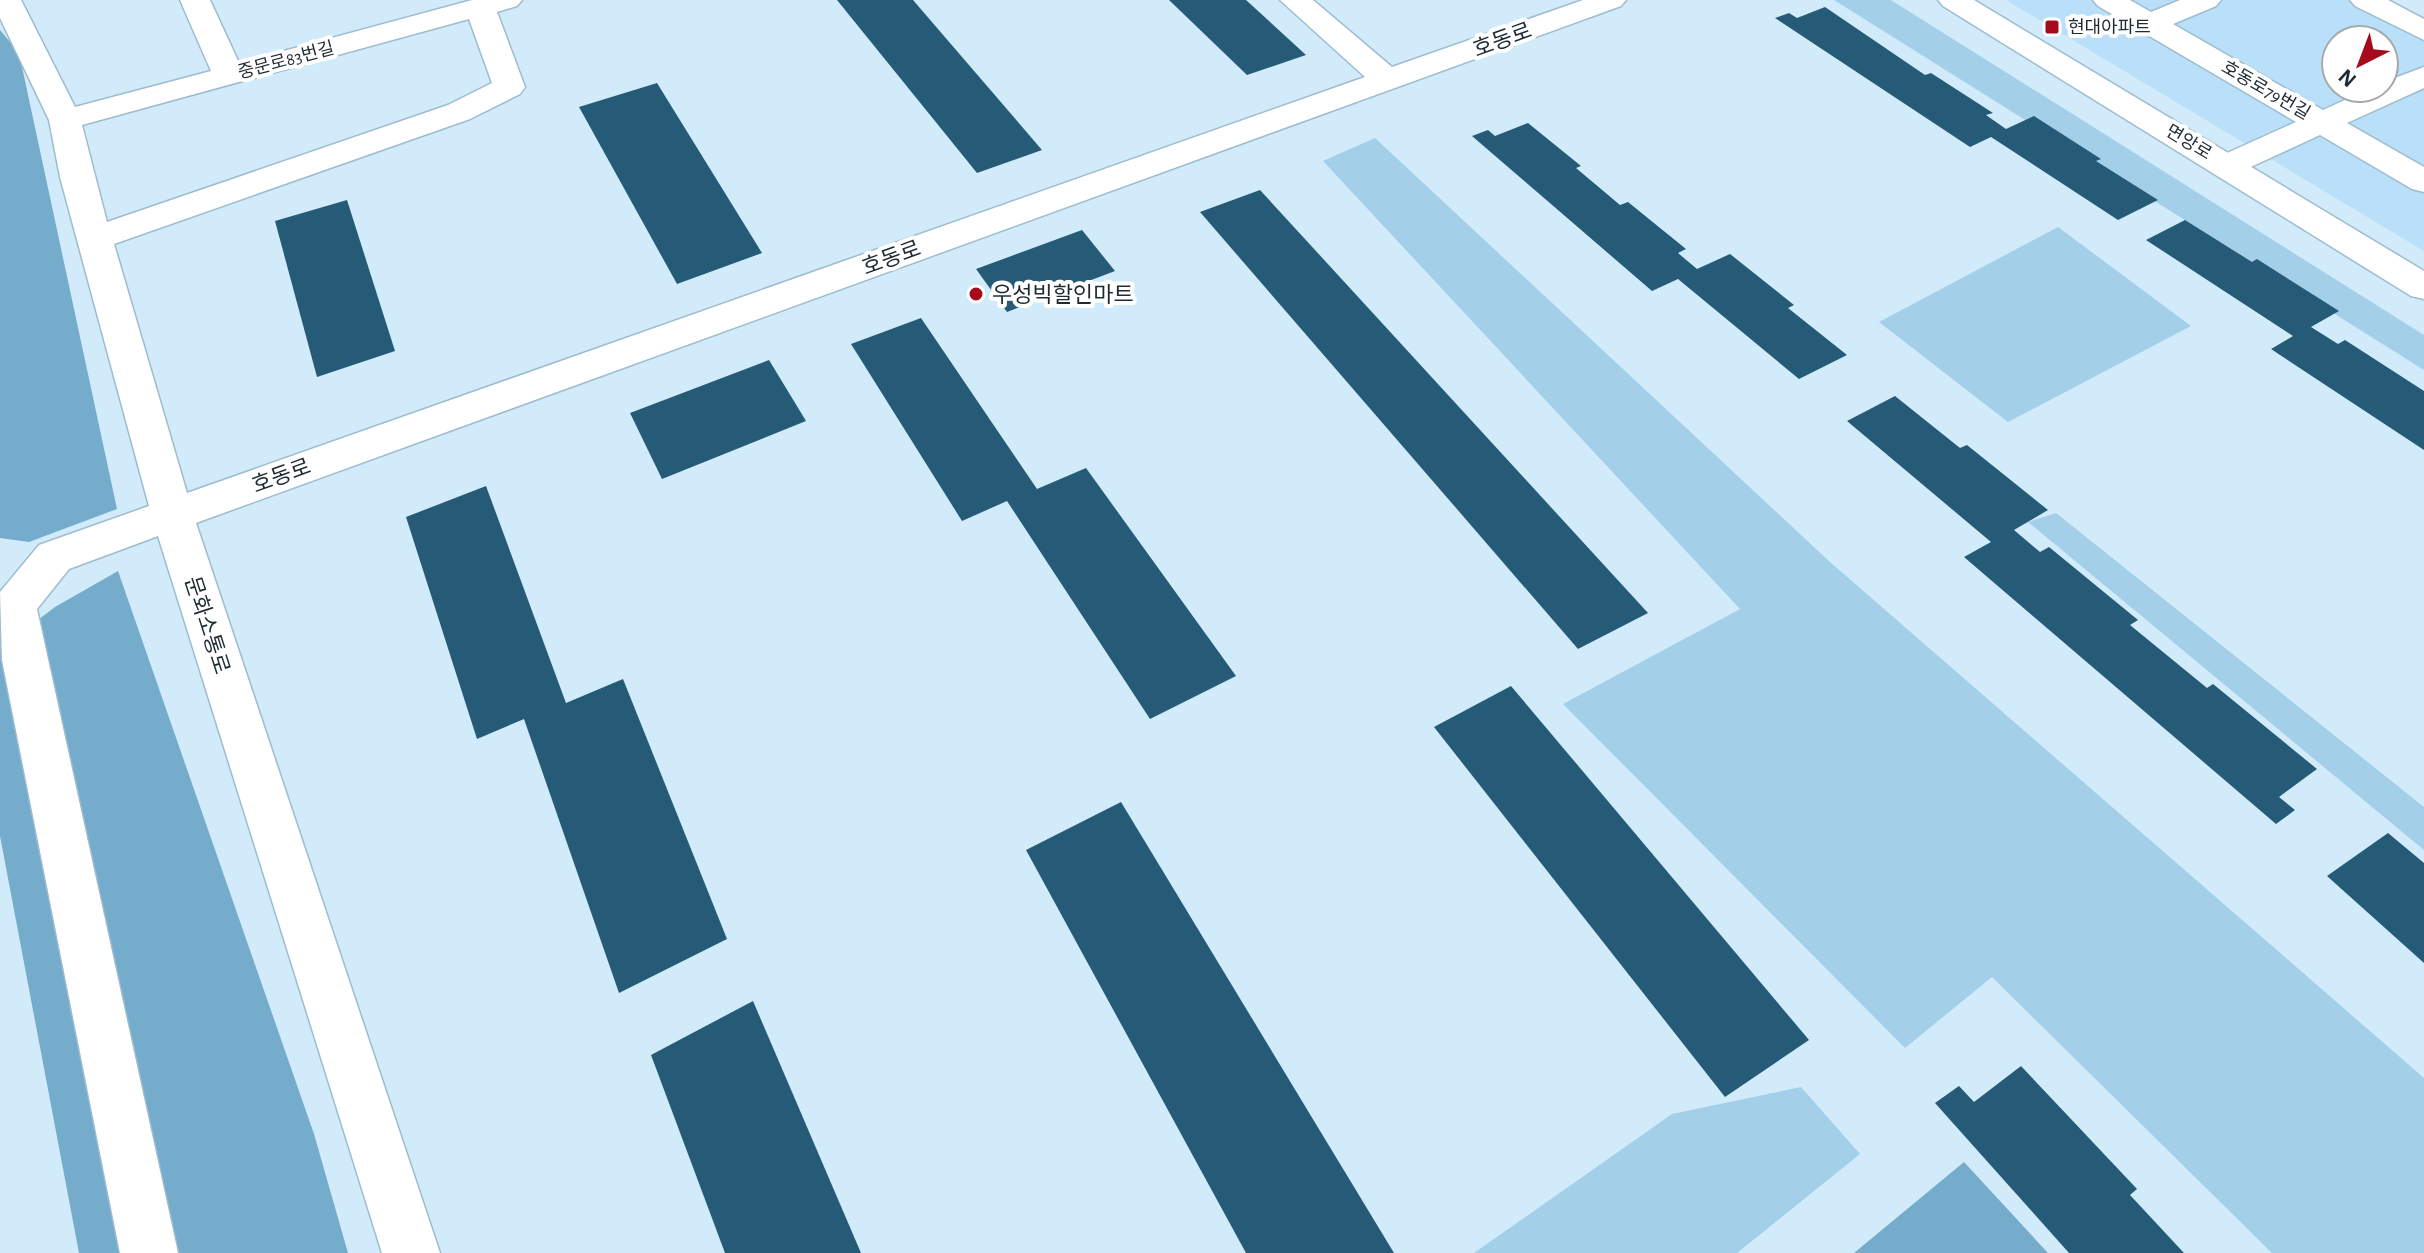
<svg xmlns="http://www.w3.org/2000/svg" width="2424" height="1253" font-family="'Alegreya Sans','Noto Sans KR',sans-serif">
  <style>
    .built { fill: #b9e0f8; fill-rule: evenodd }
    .green { fill: #a3cfe9 }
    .forest { fill: #76accb }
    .building { fill: #255b77 }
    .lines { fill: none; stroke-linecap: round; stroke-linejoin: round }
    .minor-casing { stroke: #9dbccf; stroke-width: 3 }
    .major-casing { stroke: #9dbccf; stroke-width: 3 }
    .minor { fill: #fff; fill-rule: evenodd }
    .major { fill: #fff; fill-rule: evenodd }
    .poi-dot { fill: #a50b1c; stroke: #fff; stroke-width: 3 }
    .labels { text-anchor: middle; stroke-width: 8; stroke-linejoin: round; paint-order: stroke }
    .far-poi-label { font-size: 18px; fill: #1e2b32; stroke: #fff; text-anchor: start }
    .far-street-label { font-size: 18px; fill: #1e2b32; stroke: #fff }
    .street-label { font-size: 22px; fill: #1e2b32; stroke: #fff }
    .poi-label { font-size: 22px; fill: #1e2b32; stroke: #fff; text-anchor: start }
  </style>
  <rect width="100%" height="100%" fill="#d1ebfb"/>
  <path class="built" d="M2006,0H2367L2424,30V251ZM2336,40H2384V88H2336Z"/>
  <g class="green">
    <polygon points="1834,0 1891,0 2424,335 2424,370"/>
    <polygon points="1375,138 1830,562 2424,1078 2424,1253 2272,1253 1992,977 1905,1048 1563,704 1740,609 1323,161"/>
    <polygon points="2058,227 2191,326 2008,422 1879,322"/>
    <polygon points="2056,513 2424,807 2424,850 2028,522"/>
    <polygon points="1801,1087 1860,1154 1737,1253 1474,1253 1672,1114"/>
  </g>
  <g class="forest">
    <polygon points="0,30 19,53 117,509 29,542 0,538"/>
    <polygon points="118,571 314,1134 348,1253 79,1253 0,836 0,649 55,607"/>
    <polygon points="1964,1162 2048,1253 1854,1253"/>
  </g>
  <g class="building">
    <polygon points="837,0 913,0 1042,150 977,173"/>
    <polygon points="1169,0 1246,0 1306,55 1247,75"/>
    <polygon points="1825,7 1925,75 1931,73 1993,113 1986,115 2006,129 2034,116 2101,159 2096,161 2158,200 2118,220 1991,137 1970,147 1775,18 1789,13 1797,18"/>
    <polygon points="657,83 762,253 677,284 579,107"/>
    <polygon points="1528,123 1581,166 1576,168 1620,205 1628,202 1686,249 1678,253 1697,269 1730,254 1794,305 1788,308 1847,355 1799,379 1678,279 1652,291 1472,136 1488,130 1495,136"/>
    <polygon points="1260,190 1648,613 1578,649 1200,212"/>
    <polygon points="347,200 395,351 317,377 275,221"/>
    <polygon points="2185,220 2252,262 2257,259 2339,311 2311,327 2338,344 2345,340 2424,391 2424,450 2271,349 2293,336 2146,240"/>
    <polygon points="1082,230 1115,271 1007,312 976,269"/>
    <polygon points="921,318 1037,489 1086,468 1236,676 1150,719 1007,501 962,521 851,344"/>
    <polygon points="769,360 806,421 662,479 630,413"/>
    <polygon points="1895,396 1960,448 1967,445 2048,510 2014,530 2040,552 2049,547 2138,620 2130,625 2207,688 2213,684 2317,769 2279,797 2295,810 2276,824 1964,557 1991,542 1847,421"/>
    <polygon points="486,486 566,703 623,679 727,939 619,993 524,719 477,739 406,517"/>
    <polygon points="1511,686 1809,1040 1725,1097 1434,727"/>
    <polygon points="1121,802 1394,1253 1246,1253 1026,850"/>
    <polygon points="2388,833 2424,863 2424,963 2327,876"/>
    <polygon points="753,1001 861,1253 725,1253 651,1055"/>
    <polygon points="2021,1066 2137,1189 2130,1195 2184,1253 2069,1253 1935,1103 1959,1086 1974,1102"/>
  </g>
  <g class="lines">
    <defs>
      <g id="minor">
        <path d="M0,0H21L75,107L211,71L180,0H210L239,63L472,0H522L517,6L497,12L525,87L520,94L470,119L114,244L187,493L1365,77L1280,0H1313L1392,67L1583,0H1626L1621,6L196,523L440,1253H382L158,536L69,569L37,609L178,1253H120L2,660L0,592L39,545L149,506L60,177L49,120L0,18ZM469,19L492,83L448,105L107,222L82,125Z"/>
        <polygon points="2093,0 2130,0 2151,12 2180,0 2221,0 2216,6 2173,24 2323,110 2371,88 2384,88 2384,82 2424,67 2424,88 2347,123 2424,167 2424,192 2412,189 2320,135 2240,172 2228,175 2216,172 2211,165 2216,158 2296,122 2098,6"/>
        <polygon points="2350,0 2388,0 2424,19 2424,40 2355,6"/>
      </g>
      <polygon id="major" points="1938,0 1974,0 2424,271 2424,299 2411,296 1943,6"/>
    </defs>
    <use href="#minor" class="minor-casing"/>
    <use href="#major" class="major-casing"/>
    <use href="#minor" class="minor"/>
    <use href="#major" class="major"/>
  </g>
  <g class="poi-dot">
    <rect x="2044" y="19" width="16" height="16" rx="4"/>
    <circle cx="976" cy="294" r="8"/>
  </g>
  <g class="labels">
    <g class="far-poi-label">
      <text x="2068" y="33">현대아파트</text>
    </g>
    <g class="far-street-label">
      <text transform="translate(286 60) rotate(-15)" y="6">중문로83번길</text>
      <text transform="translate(2266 90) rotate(30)" y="6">호동로79번길</text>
      <text transform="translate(2189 142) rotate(31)" y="6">면앙로</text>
    </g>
    <g class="street-label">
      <text transform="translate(1502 39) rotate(-20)" y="8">호동로</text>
      <text transform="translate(891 257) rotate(-20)" y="8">호동로</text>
      <text transform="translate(281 475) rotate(-20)" y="8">호동로</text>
      <text transform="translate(208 625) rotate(72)" y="8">문화소통로</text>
    </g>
    <g class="poi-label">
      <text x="992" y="302">우성빅할인마트</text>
    </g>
  </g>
  <g transform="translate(2360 64) rotate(222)"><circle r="38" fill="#ffffff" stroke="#a5aaad" stroke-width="2"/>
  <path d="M0-6L14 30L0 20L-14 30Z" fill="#a50b1c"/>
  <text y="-12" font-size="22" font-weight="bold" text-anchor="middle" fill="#1e2b32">N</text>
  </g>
</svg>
